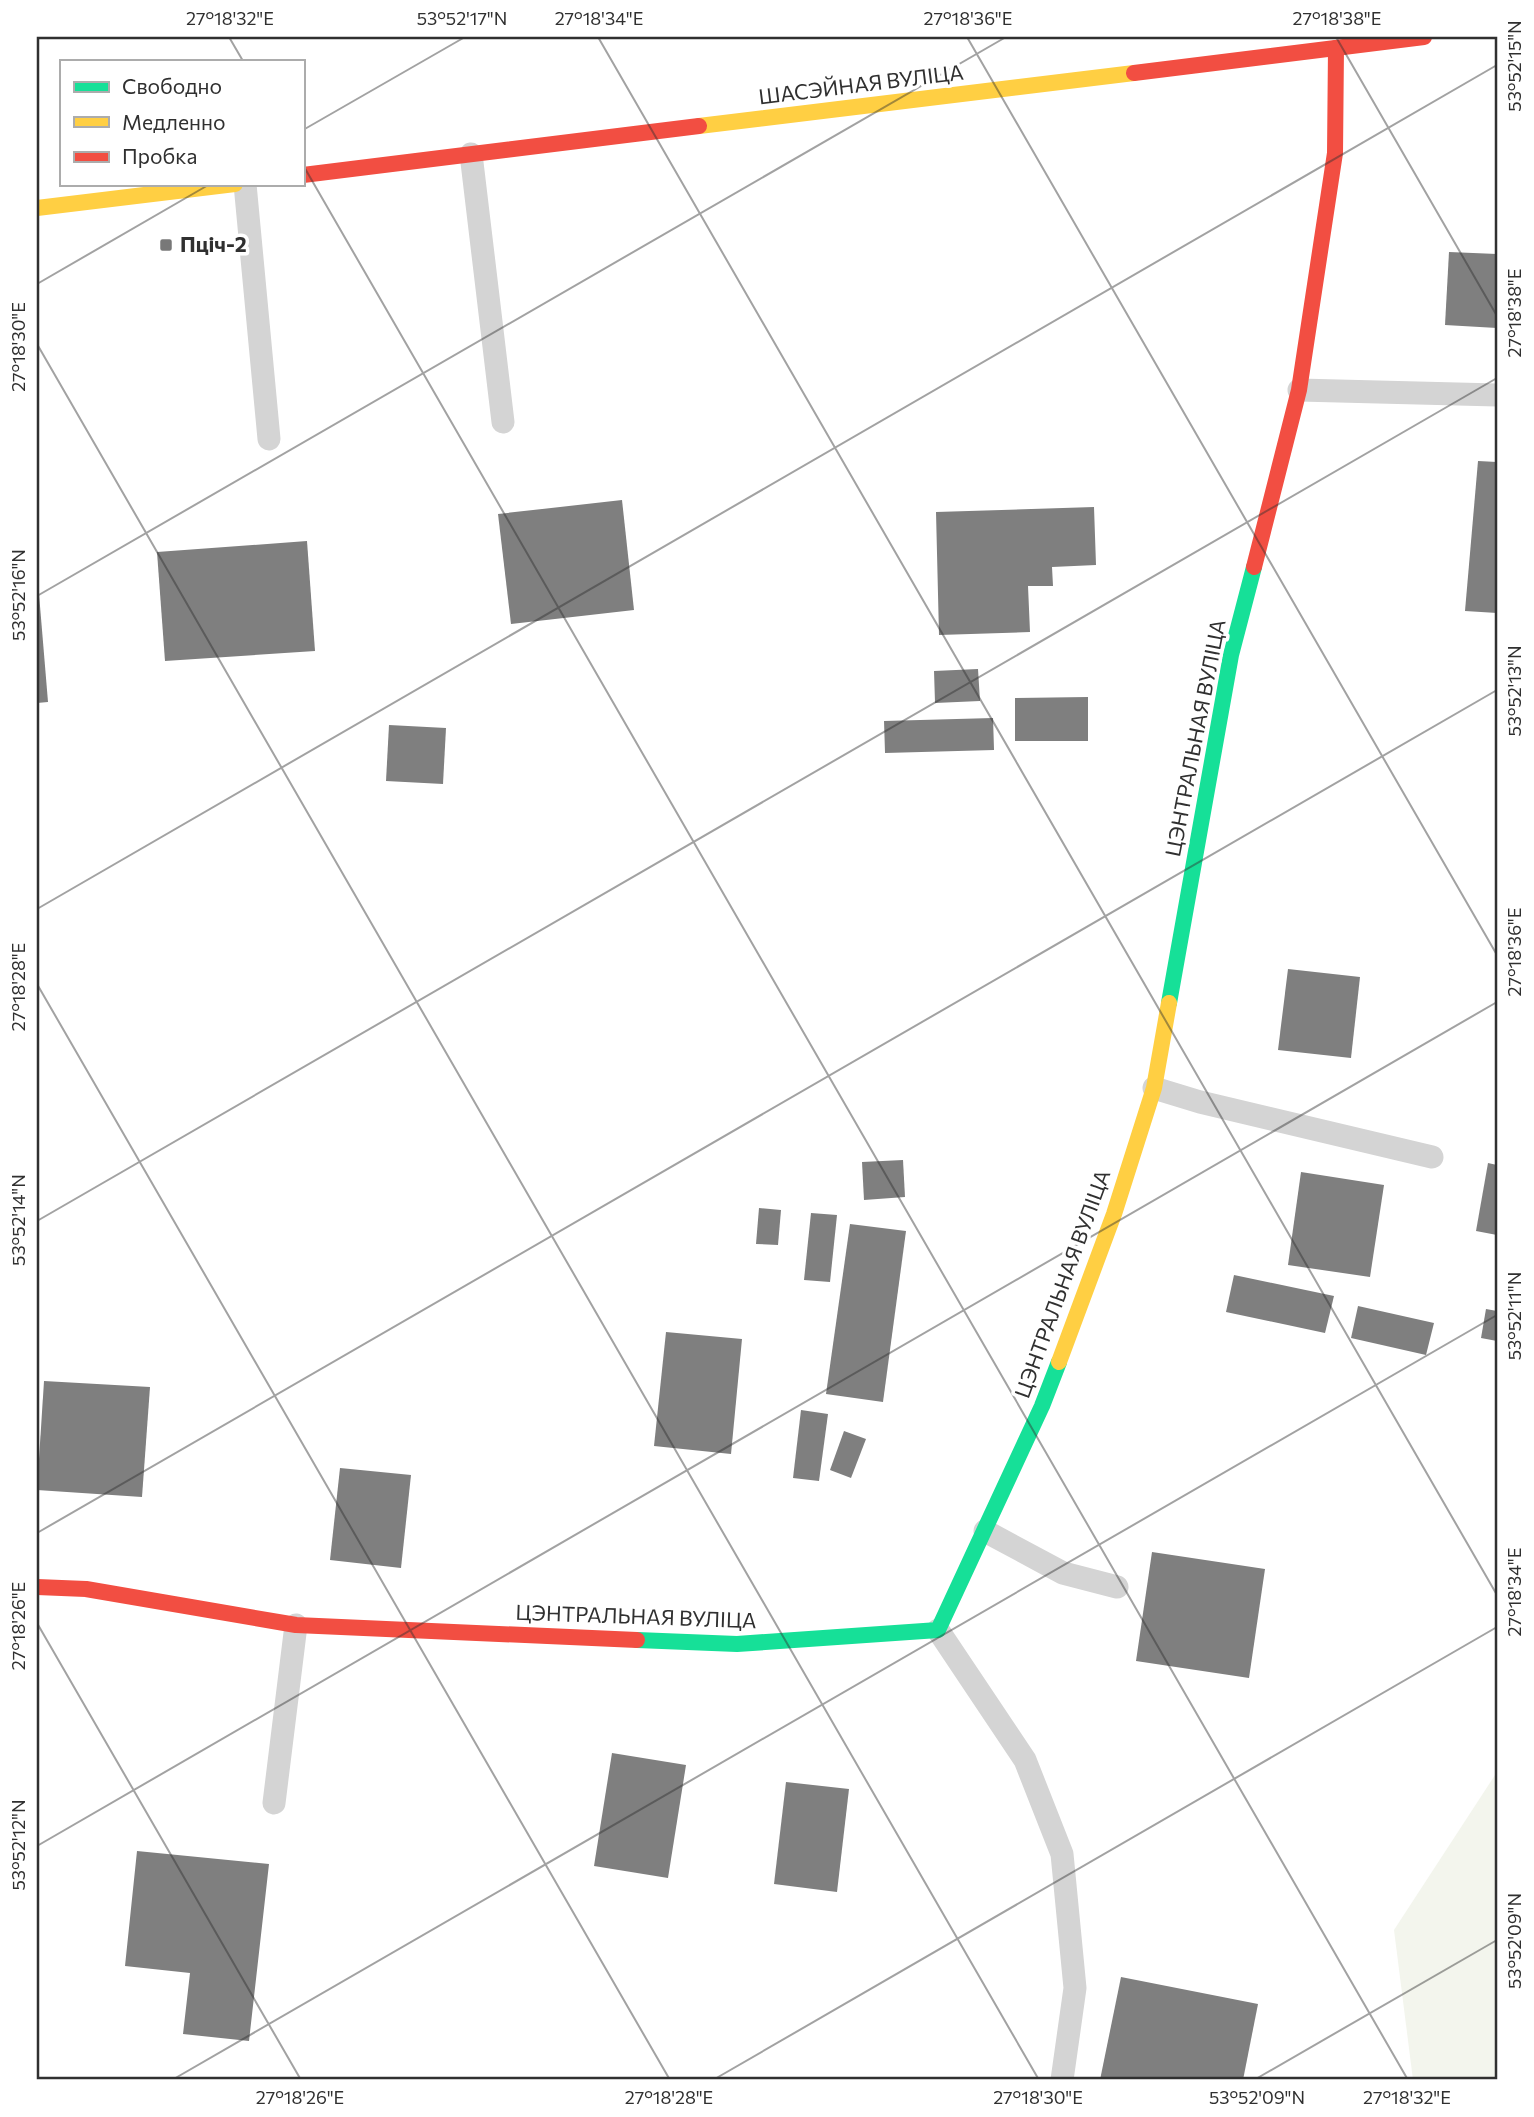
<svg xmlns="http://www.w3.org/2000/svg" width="1534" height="2117" font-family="Commissioner,sans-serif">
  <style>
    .green { fill: #f3f5ed }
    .building { fill: #7f7f7f }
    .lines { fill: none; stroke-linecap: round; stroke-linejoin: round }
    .lane { stroke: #d4d4d4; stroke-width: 23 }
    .fast { stroke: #16e098; stroke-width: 16 }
    .slow { stroke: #ffcf43; stroke-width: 16 }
    .jam { stroke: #f24e42; stroke-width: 16 }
    .ticks { fill: none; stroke: #303030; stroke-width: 2; stroke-opacity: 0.45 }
    .poi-dot { fill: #787878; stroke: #fff; stroke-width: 2.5 }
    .labels { text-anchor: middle; stroke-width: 7; stroke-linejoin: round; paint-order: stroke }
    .street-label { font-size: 21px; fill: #303030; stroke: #fff }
    .poi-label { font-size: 21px; font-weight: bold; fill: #303030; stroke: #fff; text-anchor: start }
    .neatline { fill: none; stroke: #303030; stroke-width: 2.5 }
    .ticks-label { font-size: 18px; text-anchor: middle; fill: #303030 }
  </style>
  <rect width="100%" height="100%" fill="#fff"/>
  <polygon class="green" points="1497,1772 1497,2080 1413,2080 1394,1930"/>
  <g class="building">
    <polygon points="1449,252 1497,254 1497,328 1445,325"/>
    <polygon points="1478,461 1497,462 1497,613 1465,611"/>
    <polygon points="622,500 634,610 511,624 498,514"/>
    <polygon points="1094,507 1096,565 1052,567 1053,586 1028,586 1030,632 939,635 936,512"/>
    <polygon points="307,541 315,651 165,661 157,552"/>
    <polygon points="37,594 39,594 48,702 37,703"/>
    <polygon points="978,669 980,701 935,703 934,671"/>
    <polygon points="1088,697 1088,741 1015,741 1015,698"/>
    <polygon points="993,718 994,750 885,753 884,721"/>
    <polygon points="389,725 446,728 443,784 386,781"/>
    <polygon points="1288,969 1360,977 1351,1058 1278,1050"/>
    <polygon points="903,1160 905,1197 864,1200 862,1162"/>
    <polygon points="1488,1163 1497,1165 1497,1235 1476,1231"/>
    <polygon points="1301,1172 1384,1185 1370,1277 1288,1265"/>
    <polygon points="759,1208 781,1210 778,1245 756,1244"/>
    <polygon points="811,1213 837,1215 830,1282 804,1280"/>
    <polygon points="850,1224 906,1231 883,1402 826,1394"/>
    <polygon points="1234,1275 1334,1296 1325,1333 1226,1312"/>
    <polygon points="1358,1306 1434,1323 1426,1355 1351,1338"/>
    <polygon points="1486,1309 1497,1311 1497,1341 1481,1338"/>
    <polygon points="666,1332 742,1339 731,1454 654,1446"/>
    <polygon points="44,1381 150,1387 142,1497 37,1490"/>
    <polygon points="801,1410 828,1414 819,1481 793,1478"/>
    <polygon points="844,1431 866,1439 851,1478 830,1470"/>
    <polygon points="340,1468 411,1475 401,1568 330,1560"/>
    <polygon points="1152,1552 1265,1569 1249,1678 1136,1661"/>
    <polygon points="612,1753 686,1765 668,1878 594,1866"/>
    <polygon points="786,1782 849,1789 837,1892 774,1884"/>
    <polygon points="137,1851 269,1864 249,2041 183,2034 190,1973 125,1966"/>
    <polygon points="1121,1977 1258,2004 1243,2080 1100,2080"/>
  </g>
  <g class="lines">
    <g class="lane">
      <polyline points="471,154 503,422"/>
      <polyline points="245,184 269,439"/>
      <polyline points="1299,390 1497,395"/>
      <polyline points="1154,1088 1200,1102 1432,1157"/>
      <polyline points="985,1531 1063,1573 1117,1587"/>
      <polyline points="938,1630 1025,1760 1062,1854 1075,1988 1062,2080"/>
      <polyline points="274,1803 296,1625"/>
    </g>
    <g class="fast">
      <polyline points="1169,1003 1231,655 1254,567"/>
      <polyline points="637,1640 737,1644 938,1630 1042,1406 1059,1362"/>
    </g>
    <g class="slow">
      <polyline points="699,126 1134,73"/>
      <polyline points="37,208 235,184"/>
      <polyline points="1059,1362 1114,1214 1154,1088 1169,1003"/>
    </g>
    <g class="jam">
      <polyline points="1134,73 1424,37"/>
      <polyline points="303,175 699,126"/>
      <polyline points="1254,567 1299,390 1335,153 1336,48"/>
      <polyline points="37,1587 86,1589 296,1625 637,1640"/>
    </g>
  </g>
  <path class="ticks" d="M229,37L243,61M598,37L1497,1595M967,37L1497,955M1336,37L1497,316M303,130L465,37M303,165L1408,2080M37,284L210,184M37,344L1039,2080M37,596L1006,37M37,909L1497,65M37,984L670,2080M37,1221L1497,378M37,1533L1497,690M37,1623L301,2080M37,1846L1497,1002M172,2080L1497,1315M713,2080L1497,1627M1254,2080L1497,1940"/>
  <rect class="poi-dot" x="159" y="238" width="14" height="14" rx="3.5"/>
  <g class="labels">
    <g class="street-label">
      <text transform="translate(861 85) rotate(-7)" y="7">ШАСЭЙНАЯ ВУЛІЦА</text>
      <text transform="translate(1196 738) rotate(-79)" y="7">ЦЭНТРАЛЬНАЯ ВУЛІЦА</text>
      <text transform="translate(1063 1284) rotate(-70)" y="7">ЦЭНТРАЛЬНАЯ ВУЛІЦА</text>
      <text transform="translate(636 1617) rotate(2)" y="7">ЦЭНТРАЛЬНАЯ ВУЛІЦА</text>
    </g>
    <g class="poi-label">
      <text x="180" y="252">Пціч-2</text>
    </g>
  </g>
  <rect width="1534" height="2117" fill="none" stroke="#ffffff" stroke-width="77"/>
  <rect x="60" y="60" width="245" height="126" fill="#ffffff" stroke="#acacac" stroke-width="2"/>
  <rect x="74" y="82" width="35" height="10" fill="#16e098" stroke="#acacac" stroke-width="2"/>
  <text x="122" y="94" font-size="21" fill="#303030">Свободно</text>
  <rect x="74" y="117" width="35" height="10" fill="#ffcf43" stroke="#acacac" stroke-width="2"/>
  <text x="122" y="130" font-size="21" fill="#303030">Медленно</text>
  <rect x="74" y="152" width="35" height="10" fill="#f24e42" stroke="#acacac" stroke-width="2"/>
  <text x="122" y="164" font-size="21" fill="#303030">Пробка</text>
  <rect x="38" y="38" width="1458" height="2040" class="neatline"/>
  <g class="ticks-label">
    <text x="230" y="25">27°18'32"E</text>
    <text x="462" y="25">53°52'17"N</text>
    <text x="599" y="25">27°18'34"E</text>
    <text x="968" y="25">27°18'36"E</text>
    <text x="1337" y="25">27°18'38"E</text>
    <text transform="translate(1515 66) rotate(-90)" y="6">53°52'15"N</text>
    <text transform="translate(1515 313) rotate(-90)" y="6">27°18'38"E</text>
    <text transform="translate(19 347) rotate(-90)" y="6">27°18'30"E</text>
    <text transform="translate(19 595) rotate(-90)" y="6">53°52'16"N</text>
    <text transform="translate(1515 691) rotate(-90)" y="6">53°52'13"N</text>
    <text transform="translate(1515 952) rotate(-90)" y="6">27°18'36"E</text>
    <text transform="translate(19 987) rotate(-90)" y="6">27°18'28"E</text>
    <text transform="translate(19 1220) rotate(-90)" y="6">53°52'14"N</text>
    <text transform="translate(1515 1316) rotate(-90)" y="6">53°52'11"N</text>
    <text transform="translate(1515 1592) rotate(-90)" y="6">27°18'34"E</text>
    <text transform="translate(19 1626) rotate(-90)" y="6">27°18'26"E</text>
    <text transform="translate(19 1845) rotate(-90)" y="6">53°52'12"N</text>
    <text transform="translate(1515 1941) rotate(-90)" y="6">53°52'09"N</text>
    <text x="300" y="2104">27°18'26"E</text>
    <text x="669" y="2104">27°18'28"E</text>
    <text x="1038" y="2104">27°18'30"E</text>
    <text x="1257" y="2104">53°52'09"N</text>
    <text x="1407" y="2104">27°18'32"E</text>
  </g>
</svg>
